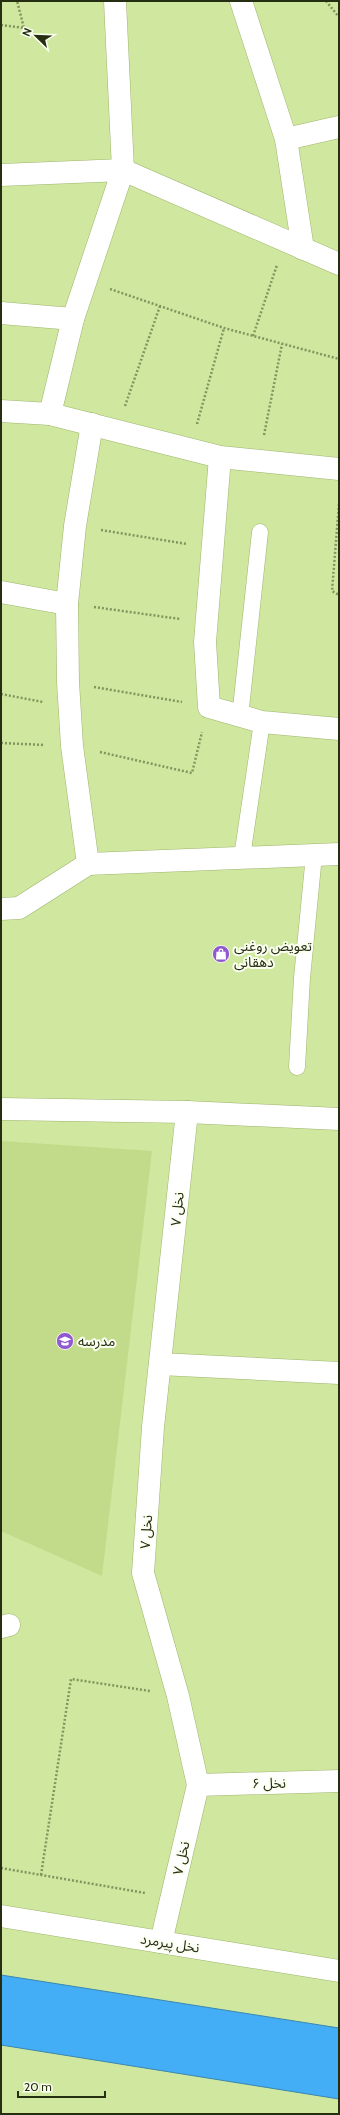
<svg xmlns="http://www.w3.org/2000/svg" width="340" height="2115" font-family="Cabin,'Noto Sans Arabic',sans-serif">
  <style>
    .built { fill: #c2db8a }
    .water { fill: #43adf5; stroke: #3a87b1 }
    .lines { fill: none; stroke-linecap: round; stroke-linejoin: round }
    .service-casing { stroke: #9fb56e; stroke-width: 17 }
    .minor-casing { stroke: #9fb56e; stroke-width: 23 }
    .tertiary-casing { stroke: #9fb56e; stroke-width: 23 }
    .path { stroke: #83945f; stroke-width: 2.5; stroke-dasharray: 2 2; stroke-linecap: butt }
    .service { stroke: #fff; stroke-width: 16 }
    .minor { stroke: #fff; stroke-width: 22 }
    .tertiary { stroke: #fff; stroke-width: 22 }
    .labels { text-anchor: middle; stroke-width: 4; stroke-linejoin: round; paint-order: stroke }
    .poi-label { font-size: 14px; fill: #262e11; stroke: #fafff1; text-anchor: start }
    .street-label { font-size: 14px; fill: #262e11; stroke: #fafff1 }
  </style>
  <rect width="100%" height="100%" fill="#cfe79e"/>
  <polygon class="built" points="1,1141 152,1151 102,1576 1,1531"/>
  <polygon class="water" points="1,1975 339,2028 339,2099 1,2045"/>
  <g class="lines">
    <defs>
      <g id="service">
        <polyline points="240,717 260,532"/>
        <polyline points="242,857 262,722"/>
        <polyline points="297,1067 302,978 314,855"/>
      </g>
      <g id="minor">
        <polyline points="241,1 286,139 303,249"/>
        <polyline points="286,139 339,127"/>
        <polyline points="1,175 123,170 339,264"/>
        <polyline points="1,313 73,319"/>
        <polyline points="1,411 50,414 220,457 339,469"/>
        <polyline points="50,414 73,319 123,170 115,1"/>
        <polyline points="220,457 205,642 209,707 262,722 339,729"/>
        <polyline points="1,592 67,604"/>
        <polyline points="88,864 339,854"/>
        <polyline points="1,909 19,908 88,864 72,746 68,682 67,604 75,526 92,424"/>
        <polyline points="1,1109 187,1112 339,1119"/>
        <polyline points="160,1364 339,1373"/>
        <polyline points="1,1627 9,1625"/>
        <polyline points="198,1785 339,1781"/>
        <polyline points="161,1942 198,1785 178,1696 143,1573 153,1427 187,1112"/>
      </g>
      <polyline id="tertiary" points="1,1916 339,1971"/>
    </defs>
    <use href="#service" class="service-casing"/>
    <use href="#minor" class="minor-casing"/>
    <use href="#tertiary" class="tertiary-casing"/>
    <g class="path">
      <polyline points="326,1 339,17"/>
      <polyline points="1,25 24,28 17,1"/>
      <polyline points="110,289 224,328 339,359"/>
      <polyline points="253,336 277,265"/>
      <polyline points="125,406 160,306"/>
      <polyline points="197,424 224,328"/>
      <polyline points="264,435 282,344"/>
      <polyline points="339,504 332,591 339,595"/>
      <polyline points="101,530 187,544"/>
      <polyline points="94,607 180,619"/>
      <polyline points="94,687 182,702"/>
      <polyline points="1,694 43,702"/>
      <polyline points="1,743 45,745"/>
      <polyline points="100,752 192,773 202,732"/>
      <polyline points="1,1868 145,1893"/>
      <polyline points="41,1875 71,1679 150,1691"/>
    </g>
    <use href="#service" class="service"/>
    <use href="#minor" class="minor"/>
    <use href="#tertiary" class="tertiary"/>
  </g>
  <defs>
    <symbol id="shop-disc" viewBox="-11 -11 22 22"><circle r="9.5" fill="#9159d1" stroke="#fafff1"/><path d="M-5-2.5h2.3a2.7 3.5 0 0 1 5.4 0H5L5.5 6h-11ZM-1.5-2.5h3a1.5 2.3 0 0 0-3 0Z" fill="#fff"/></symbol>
    <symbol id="school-disc" viewBox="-11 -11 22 22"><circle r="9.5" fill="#9159d1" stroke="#fafff1"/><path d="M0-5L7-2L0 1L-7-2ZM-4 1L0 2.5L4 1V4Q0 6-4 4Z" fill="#fff"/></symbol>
  </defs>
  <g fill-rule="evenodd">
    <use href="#shop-disc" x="211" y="944" width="20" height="20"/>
    <use href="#school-disc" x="55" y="1331" width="20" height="20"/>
  </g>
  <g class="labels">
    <g class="poi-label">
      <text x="234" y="951">تعویض روغنی<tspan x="234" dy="16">دهقانی</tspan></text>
      <text x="78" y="1346">مدرسه</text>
    </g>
    <g class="street-label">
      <text transform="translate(177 1209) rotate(-84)" y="5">نخل ۷</text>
      <text transform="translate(146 1532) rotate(-86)" y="5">نخل ۷</text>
      <text transform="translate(269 1783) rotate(-1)" y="5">نخل ۶</text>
      <text transform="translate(181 1858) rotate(-77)" y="5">نخل ۷</text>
      <text transform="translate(170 1943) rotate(9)" y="5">نخل پیرمرد</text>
    </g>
  </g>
  <rect width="340" height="2115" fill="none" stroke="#262e11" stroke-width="4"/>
  <g transform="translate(36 36) rotate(293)" stroke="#fafff1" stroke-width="3" paint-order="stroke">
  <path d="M0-3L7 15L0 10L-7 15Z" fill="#262e11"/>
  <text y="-6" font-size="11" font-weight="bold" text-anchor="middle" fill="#262e11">N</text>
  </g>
  <path d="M18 2091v6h87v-6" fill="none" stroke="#262e11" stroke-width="2"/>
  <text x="24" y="2091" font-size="12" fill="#262e11" stroke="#fafff1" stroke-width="3" paint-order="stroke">20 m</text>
</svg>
